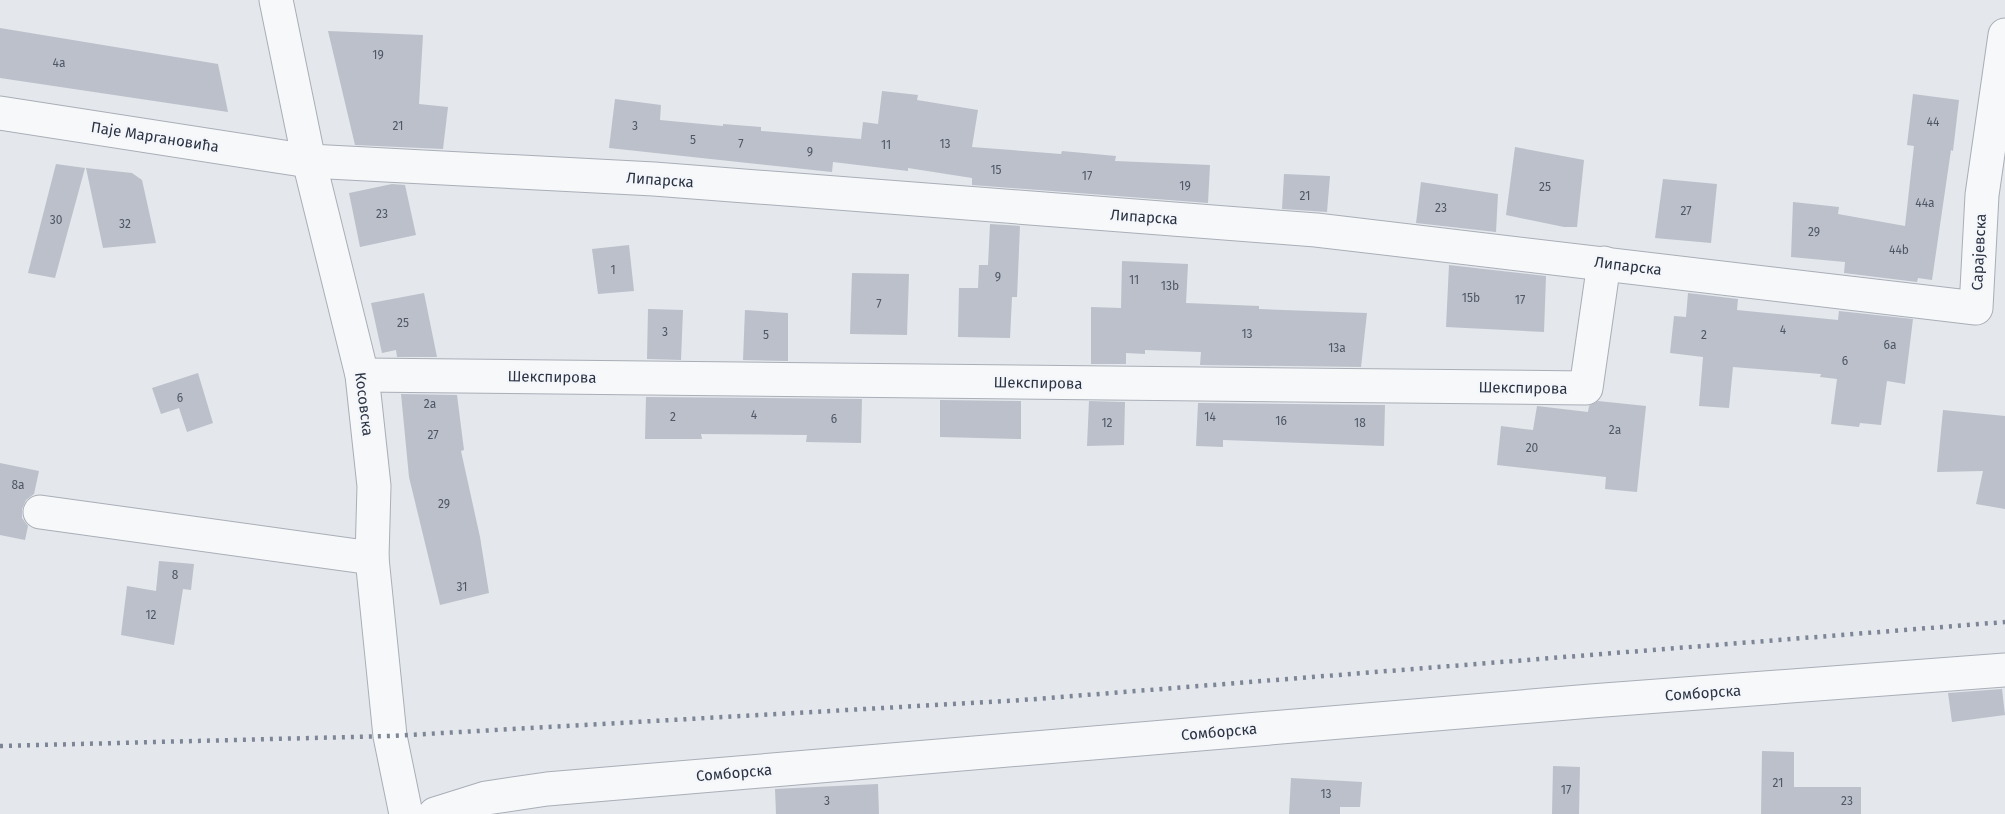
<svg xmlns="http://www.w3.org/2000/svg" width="2005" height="814" font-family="'Fira Sans',sans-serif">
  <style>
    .building { fill: #bbc0ca }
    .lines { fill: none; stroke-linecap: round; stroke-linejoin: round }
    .minor-casing { stroke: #a9aeb7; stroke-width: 35 }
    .tertiary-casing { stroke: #a9aeb7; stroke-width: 35 }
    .minor { stroke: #f7f8fa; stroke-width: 33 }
    .tertiary { stroke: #f7f8fa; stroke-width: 33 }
    .rail { stroke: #7d8696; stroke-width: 4.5; stroke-dasharray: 3 6; stroke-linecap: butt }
    .labels { text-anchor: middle; stroke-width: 5; stroke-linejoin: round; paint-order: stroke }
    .number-label { font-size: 12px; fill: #4f5766 }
    .street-label { font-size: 15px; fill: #2b3445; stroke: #f4f6f9 }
  </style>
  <rect width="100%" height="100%" fill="#e4e7ec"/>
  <g class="building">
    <polygon points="0,28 218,64 228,112 0,78"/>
    <polygon points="328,31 423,35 419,104 448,107 443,149 355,145"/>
    <polygon points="882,91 918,95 917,100 978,110 972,147 1061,154 1062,151 1116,156 1115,161 1210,165 1208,203 972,185 972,178 908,168 908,171 833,162 832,172 609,148 615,99 661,105 660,120 723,126 723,124 761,127 761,131 861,139 863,122 878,124"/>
    <polygon points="1913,94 1959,100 1953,151 1951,150 1932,280 1918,278 1917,282 1844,273 1845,262 1791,257 1793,202 1839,207 1838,214 1905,226 1914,146 1907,145"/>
    <polygon points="1515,147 1584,160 1577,227 1564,227 1506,215"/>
    <polygon points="56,164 85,168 55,278 28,273"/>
    <polygon points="86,168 132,173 142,180 156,243 103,248"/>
    <polygon points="1284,174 1330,176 1327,212 1282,209"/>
    <polygon points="1663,179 1717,184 1711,243 1655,238"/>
    <polygon points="1421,182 1498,194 1496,232 1416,223"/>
    <polygon points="392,184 405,185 416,235 360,247 349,193"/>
    <polygon points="990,224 1020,226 1017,297 1012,297 1010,338 958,337 959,288 978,288 979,265 988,265"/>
    <polygon points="629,245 634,291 598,294 592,249"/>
    <polygon points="1122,261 1188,264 1186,303 1259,306 1259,309 1367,313 1361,367 1200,365 1201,352 1145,350 1145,354 1126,353 1126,364 1091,364 1091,307 1121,308"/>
    <polygon points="1449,265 1546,276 1544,332 1446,327"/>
    <polygon points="852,273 909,274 907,335 850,334"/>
    <polygon points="424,293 437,357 397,357 396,350 382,353 371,303"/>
    <polygon points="1688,293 1738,299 1737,310 1838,320 1839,311 1913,319 1905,384 1887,381 1881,425 1860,423 1859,427 1831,424 1837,379 1820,377 1821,374 1733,367 1729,408 1699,406 1703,357 1670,353 1674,316 1686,317"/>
    <polygon points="648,309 683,310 681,360 647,359"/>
    <polygon points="745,310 788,313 788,361 743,360"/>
    <polygon points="198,373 213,423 187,432 179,408 161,414 152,388"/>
    <polygon points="401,394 457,395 464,450 461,451 480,537 489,593 440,605 409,477"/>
    <polygon points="646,397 862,399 861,443 806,442 807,435 701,434 702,439 645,439"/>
    <polygon points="940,400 1021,401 1021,439 940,437"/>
    <polygon points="1089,401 1125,402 1124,445 1087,446"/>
    <polygon points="1598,401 1646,406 1637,492 1605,489 1606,477 1497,465 1501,426 1533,430 1537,406 1588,412 1589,406"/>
    <polygon points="1198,403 1385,405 1384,446 1223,440 1223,447 1196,446"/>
    <polygon points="1943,410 2005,416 2005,509 1976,504 1983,471 1937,472"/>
    <polygon points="0,463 39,471 34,494 26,500 22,509 22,518 28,526 25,540 0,535"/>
    <polygon points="159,561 194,564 191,590 183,589 174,645 121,635 127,586 156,591"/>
    <polygon points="2002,689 2005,715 1952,722 1948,693"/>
    <polygon points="1762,751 1794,752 1794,787 1861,787 1861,814 1761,814"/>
    <polygon points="1553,766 1580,767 1579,814 1552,814"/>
    <polygon points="1291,778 1362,782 1360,807 1340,807 1340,814 1289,814"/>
    <polygon points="878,784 879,814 776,814 775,789"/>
  </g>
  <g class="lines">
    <defs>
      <g id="minor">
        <polyline points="0,113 309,161 654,179 1316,230 1976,308 1982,195 2005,35"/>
        <polyline points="362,375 1586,388 1604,263"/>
        <polyline points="40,512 372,558"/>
        <polyline points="435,814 486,798 547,789 1591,701 2005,670"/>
      </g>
      <polyline id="tertiary" points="276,0 309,161 362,375 374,486 372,558 390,736 406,814"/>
    </defs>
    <use href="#minor" class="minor-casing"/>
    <use href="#tertiary" class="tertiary-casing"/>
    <use href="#minor" class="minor"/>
    <use href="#tertiary" class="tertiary"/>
    <polyline class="rail" points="0,746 390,736 1023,700 2005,622"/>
  </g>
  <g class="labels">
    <g class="number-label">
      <text x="378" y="59">19</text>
      <text x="59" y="67">4a</text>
      <text x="1933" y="126">44</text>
      <text x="398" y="130">21</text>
      <text x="635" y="130">3</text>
      <text x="693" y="144">5</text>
      <text x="741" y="148">7</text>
      <text x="945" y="148">13</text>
      <text x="886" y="149">11</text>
      <text x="810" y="156">9</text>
      <text x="996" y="174">15</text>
      <text x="1087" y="180">17</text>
      <text x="1185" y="190">19</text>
      <text x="1545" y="191">25</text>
      <text x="1305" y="200">21</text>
      <text x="1925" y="207">44a</text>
      <text x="1441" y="212">23</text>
      <text x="1686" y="215">27</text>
      <text x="382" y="218">23</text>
      <text x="56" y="224">30</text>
      <text x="125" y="228">32</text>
      <text x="1814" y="236">29</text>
      <text x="1899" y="254">44b</text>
      <text x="613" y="274">1</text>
      <text x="998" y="281">9</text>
      <text x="1134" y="284">11</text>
      <text x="1170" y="290">13b</text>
      <text x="1471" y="302">15b</text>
      <text x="1520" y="304">17</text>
      <text x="879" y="308">7</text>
      <text x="403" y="327">25</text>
      <text x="1783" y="334">4</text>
      <text x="665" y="336">3</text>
      <text x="1247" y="338">13</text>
      <text x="766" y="339">5</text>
      <text x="1704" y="339">2</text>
      <text x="1890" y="349">6a</text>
      <text x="1337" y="352">13a</text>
      <text x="1845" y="365">6</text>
      <text x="180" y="402">6</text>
      <text x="430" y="408">2a</text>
      <text x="754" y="419">4</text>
      <text x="673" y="421">2</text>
      <text x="1210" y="421">14</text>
      <text x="834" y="423">6</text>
      <text x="1281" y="425">16</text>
      <text x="1107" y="427">12</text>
      <text x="1360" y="427">18</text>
      <text x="1615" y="434">2a</text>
      <text x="433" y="439">27</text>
      <text x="1532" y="452">20</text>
      <text x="18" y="489">8a</text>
      <text x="444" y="508">29</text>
      <text x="175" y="579">8</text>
      <text x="462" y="591">31</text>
      <text x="151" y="619">12</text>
      <text x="1778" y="787">21</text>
      <text x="1566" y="794">17</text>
      <text x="1326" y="798">13</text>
      <text x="827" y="805">3</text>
      <text x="1847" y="805">23</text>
    </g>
    <g class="street-label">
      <text transform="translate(155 137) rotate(9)" y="5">Паје Маргановића</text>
      <text transform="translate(660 180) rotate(4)" y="5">Липарска</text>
      <text transform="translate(1144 217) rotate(4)" y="5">Липарска</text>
      <text transform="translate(1979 252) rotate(-87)" y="5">Сарајевска</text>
      <text transform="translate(1628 266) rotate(7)" y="5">Липарска</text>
      <text transform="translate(552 377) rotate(1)" y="5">Шекспирова</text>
      <text transform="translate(1038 383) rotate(1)" y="5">Шекспирова</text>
      <text transform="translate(1523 388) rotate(1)" y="5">Шекспирова</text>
      <text transform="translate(364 404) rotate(83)" y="5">Косовска</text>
      <text transform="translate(1703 693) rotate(-4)" y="5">Сомборска</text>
      <text transform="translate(1219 732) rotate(-5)" y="5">Сомборска</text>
      <text transform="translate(734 773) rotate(-5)" y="5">Сомборска</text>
    </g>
  </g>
</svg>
